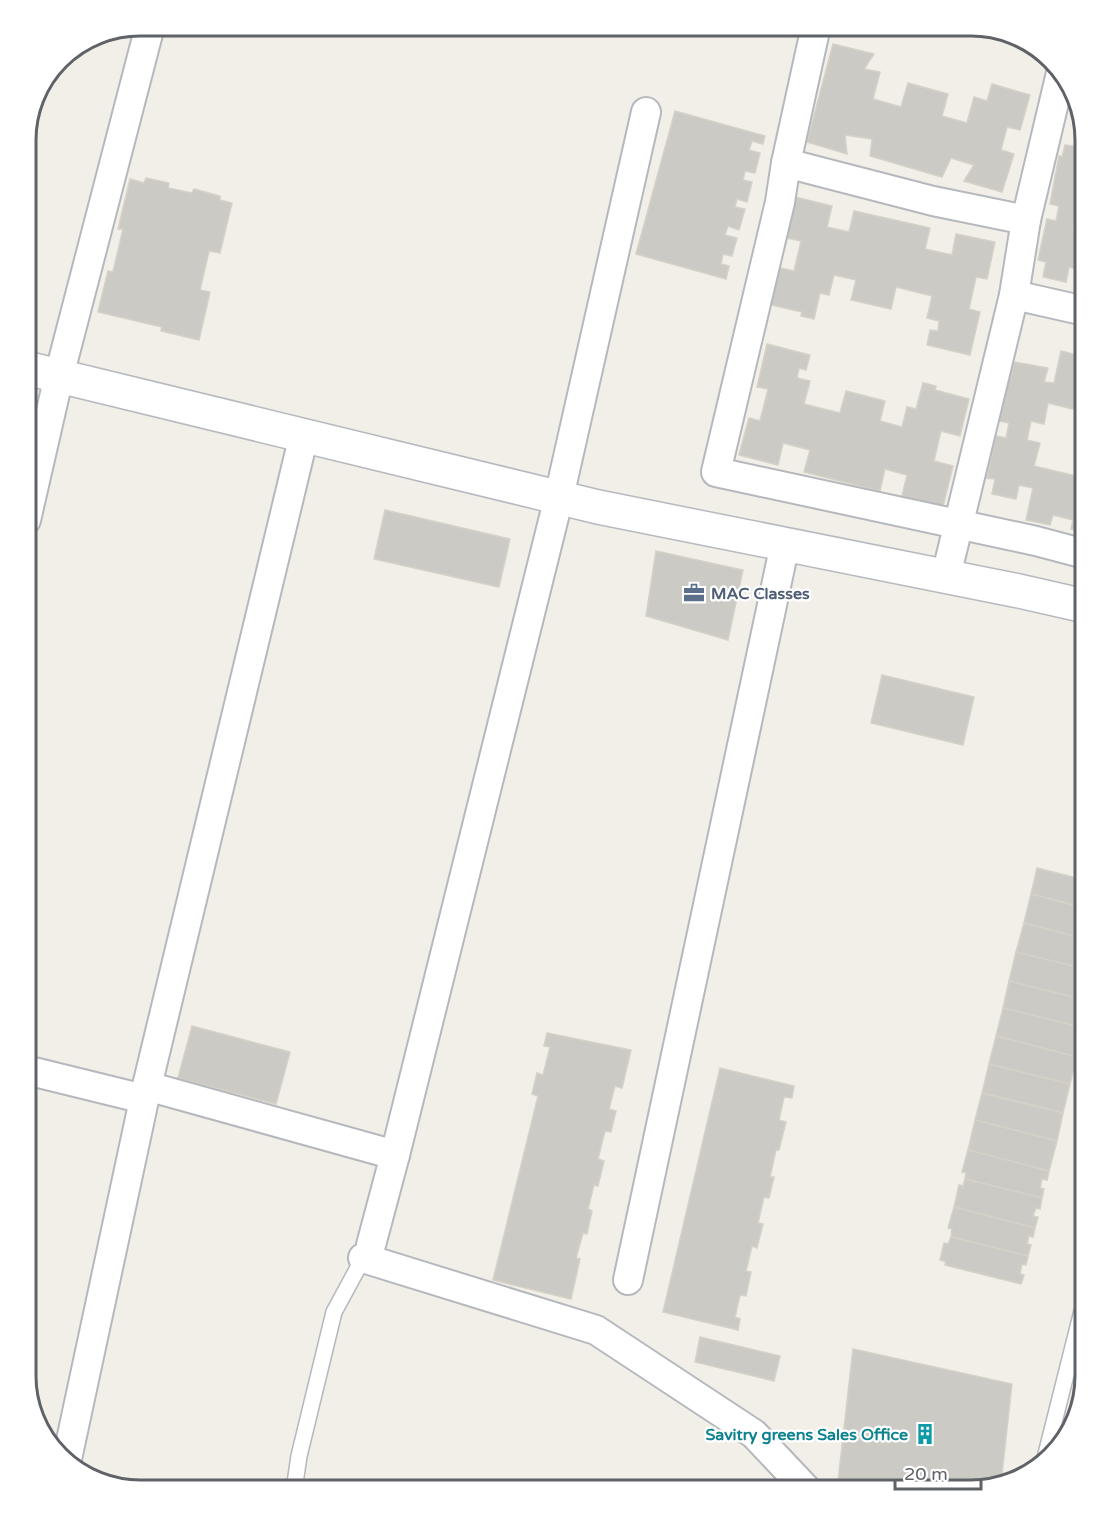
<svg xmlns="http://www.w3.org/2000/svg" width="1111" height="1516" font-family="'Varela Round',sans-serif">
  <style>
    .building { fill: #cccac5; stroke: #d6d1c6; stroke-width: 1.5 }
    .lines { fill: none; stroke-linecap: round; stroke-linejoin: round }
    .lane-casing { stroke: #b5b8bc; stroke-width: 18 }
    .street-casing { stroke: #b5b8bc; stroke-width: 32 }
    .secondary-casing { stroke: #b6babf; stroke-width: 36 }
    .lane { stroke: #fff; stroke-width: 15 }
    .street { stroke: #fff; stroke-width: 28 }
    .secondary { stroke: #fff; stroke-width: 33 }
    .labels { text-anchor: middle; stroke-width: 4.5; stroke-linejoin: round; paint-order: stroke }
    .service-label { font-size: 16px; font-weight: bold; fill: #4e5e75; stroke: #fff; text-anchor: start }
    .culture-label { font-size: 16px; font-weight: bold; fill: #0d838f; stroke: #fff; text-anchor: end }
    .rim { fill: none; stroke: #5f6368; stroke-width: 3 }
  </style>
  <rect width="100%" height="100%" fill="#f1efe8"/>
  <g class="building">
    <polygon points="833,44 874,54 864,69 880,72 873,99 901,107 908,83 948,94 942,116 967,123 974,97 987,101 992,84 1030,95 1020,130 1007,127 1001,150 1014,154 1002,192 964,181 974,165 951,158 942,177 870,156 872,139 845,135 847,154 807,142"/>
    <polygon points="675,111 765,136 763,144 752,141 749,150 760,153 755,173 745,171 743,180 752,182 747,202 737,199 735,207 745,209 739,230 728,226 725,235 737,238 732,256 723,254 721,264 729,266 726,279 636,254"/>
    <polygon points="1065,145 1085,148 1085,209 1079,208 1073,231 1085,234 1085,304 1077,303 1083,271 1069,267 1066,282 1043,277 1046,262 1038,260 1047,219 1056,221 1059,206 1050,204 1059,156 1062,157"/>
    <polygon points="146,178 169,183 168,188 192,193 194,189 220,196 220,200 232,203 220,253 209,251 200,290 210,292 199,340 161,331 162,327 98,312 108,271 113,272 123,229 118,229 130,179 144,183"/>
    <polygon points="791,196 832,206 827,227 849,232 854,211 930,228 925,249 952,255 956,234 995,242 987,279 976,277 969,309 980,312 970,355 927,345 930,330 938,331 939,321 927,318 932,296 896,287 891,309 851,300 856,280 834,275 829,295 820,293 814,319 801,316 802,312 767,304 775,267 794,271 801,241 782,237"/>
    <polygon points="767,344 810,355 806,370 799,368 797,378 810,381 804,404 840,413 846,391 885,401 880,421 902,427 907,407 916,409 923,383 936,386 935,390 969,399 960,436 941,431 934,461 953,466 943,506 902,496 907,475 885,469 880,491 804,472 810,450 783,443 778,465 739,455 749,418 760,421 768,389 757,387"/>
    <polygon points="1061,351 1085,357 1085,412 1048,403 1044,424 1031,421 1027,440 1040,443 1034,466 1085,478 1085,533 1071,529 1073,520 1053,515 1050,525 1026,520 1033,488 1019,485 1016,499 992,494 995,479 987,478 996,436 1006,438 1009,423 999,421 1009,374 1012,374 1014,362 1048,368 1044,382 1054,383"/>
    <polygon points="385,510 510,539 499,587 374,559"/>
    <polygon points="656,551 743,570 728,640 646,616"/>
    <polygon points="882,675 974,697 963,745 871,723"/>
    <polygon points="1037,868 1085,880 1085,908 1031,894"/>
    <polygon points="1031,894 1085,908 1085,939 1024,923"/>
    <polygon points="1024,923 1085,939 1085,969 1016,952"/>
    <polygon points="1016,952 1085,969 1085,1000 1009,981"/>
    <polygon points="1009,981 1085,1000 1084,1028 1003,1008"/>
    <polygon points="1003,1008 1084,1028 1077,1057 996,1036"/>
    <polygon points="192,1026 290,1052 276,1104 178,1078"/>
    <polygon points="547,1033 631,1050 622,1088 615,1086 609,1109 616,1111 611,1132 605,1131 598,1159 604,1161 598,1186 594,1185 588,1209 592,1211 587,1234 583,1233 576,1258 580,1259 571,1299 493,1280 538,1096 532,1094 537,1073 543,1075 550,1047 544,1046"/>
    <polygon points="996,1036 1077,1057 1070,1084 989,1064"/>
    <polygon points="989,1064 1070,1084 1063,1113 982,1093"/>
    <polygon points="720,1068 794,1086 792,1098 784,1097 779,1120 786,1122 779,1150 776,1150 770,1177 774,1177 769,1198 764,1197 758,1223 763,1224 757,1248 752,1246 746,1271 751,1272 746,1296 740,1295 735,1317 740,1319 738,1330 663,1312"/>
    <polygon points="982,1093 1063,1113 1057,1141 975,1120"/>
    <polygon points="975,1120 1057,1141 1049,1171 968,1150"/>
    <polygon points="968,1150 1049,1171 1047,1180 1042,1179 1040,1188 1044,1189 1042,1198 965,1179 966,1173 962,1172"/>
    <polygon points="965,1179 1042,1198 1040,1209 1036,1208 1033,1216 1038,1217 1035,1228 954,1207 959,1185 963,1186"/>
    <polygon points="954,1207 1035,1228 1033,1237 1029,1236 1027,1244 1031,1245 1028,1256 951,1237 952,1229 948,1228"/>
    <polygon points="951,1237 1028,1256 1026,1265 1022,1264 1020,1274 1024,1275 1021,1284 945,1265 946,1262 940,1260 944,1243 948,1244"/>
    <polygon points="700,1337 780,1356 774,1381 695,1362"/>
    <polygon points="853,1349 1012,1384 1001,1483 971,1490 837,1490"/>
  </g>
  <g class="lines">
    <defs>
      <g id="lane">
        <polyline points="1045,1458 1085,1299"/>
        <polyline points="294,1490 299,1456 334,1312 366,1253"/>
      </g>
      <g id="street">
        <polyline points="816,26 786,163 780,202 716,472 1036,541 1085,554"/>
        <polyline points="786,163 933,201 1026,220"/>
        <polyline points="1014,295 1085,311"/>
        <polyline points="26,520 59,376 150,26"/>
        <polyline points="946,576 1014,295 1026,220 1061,73"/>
        <polyline points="26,1070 144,1099"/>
        <polyline points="147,1086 395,1155 559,497 646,112"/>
        <polyline points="371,1245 395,1155"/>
        <polyline points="363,1258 596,1330 754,1434 807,1490"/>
        <polyline points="628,1280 785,544"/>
        <polyline points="67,1459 147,1086 304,435"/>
      </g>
      <polyline id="secondary" points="26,368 598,507 1019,591 1085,606"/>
    </defs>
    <use href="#lane" class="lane-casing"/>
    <use href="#street" class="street-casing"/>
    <use href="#secondary" class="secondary-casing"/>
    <use href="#lane" class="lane"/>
    <use href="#street" class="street"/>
    <use href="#secondary" class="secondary"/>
  </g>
  <defs>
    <symbol id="office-bare" viewBox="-9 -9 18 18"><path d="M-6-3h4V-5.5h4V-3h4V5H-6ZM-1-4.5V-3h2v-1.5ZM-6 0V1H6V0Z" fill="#5c6f8a" stroke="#fff" stroke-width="2.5" paint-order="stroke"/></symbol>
    <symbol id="building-bare" viewBox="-9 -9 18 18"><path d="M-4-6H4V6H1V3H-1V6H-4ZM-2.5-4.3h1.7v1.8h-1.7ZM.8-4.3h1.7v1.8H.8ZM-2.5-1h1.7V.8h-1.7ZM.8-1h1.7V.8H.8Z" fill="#0f9aa8" stroke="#fff" stroke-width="2.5" paint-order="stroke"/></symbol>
  </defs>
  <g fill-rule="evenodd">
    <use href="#office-bare" x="679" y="578" width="30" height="30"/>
    <use href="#building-bare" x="910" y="1419" width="30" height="30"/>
  </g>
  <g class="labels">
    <g class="service-label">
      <text x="711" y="599">MAC Classes</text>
    </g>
    <g class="culture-label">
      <text x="908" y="1440">Savitry greens Sales Office</text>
    </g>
  </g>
  <path d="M0 0H1111V1516H0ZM140 36H971A104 104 0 0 1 1075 140V1376A104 104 0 0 1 971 1480H140A104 104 0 0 1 36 1376V140A104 104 0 0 1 140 36Z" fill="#fff" fill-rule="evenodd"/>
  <path class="rim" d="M140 36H971A104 104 0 0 1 1075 140V1376A104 104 0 0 1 971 1480H140A104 104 0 0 1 36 1376V140A104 104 0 0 1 140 36Z"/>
  <path d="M895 1480v9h86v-9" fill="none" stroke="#5f6368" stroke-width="3"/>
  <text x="904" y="1480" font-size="18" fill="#5f6368" stroke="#ffffff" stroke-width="4.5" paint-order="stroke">20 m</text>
</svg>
